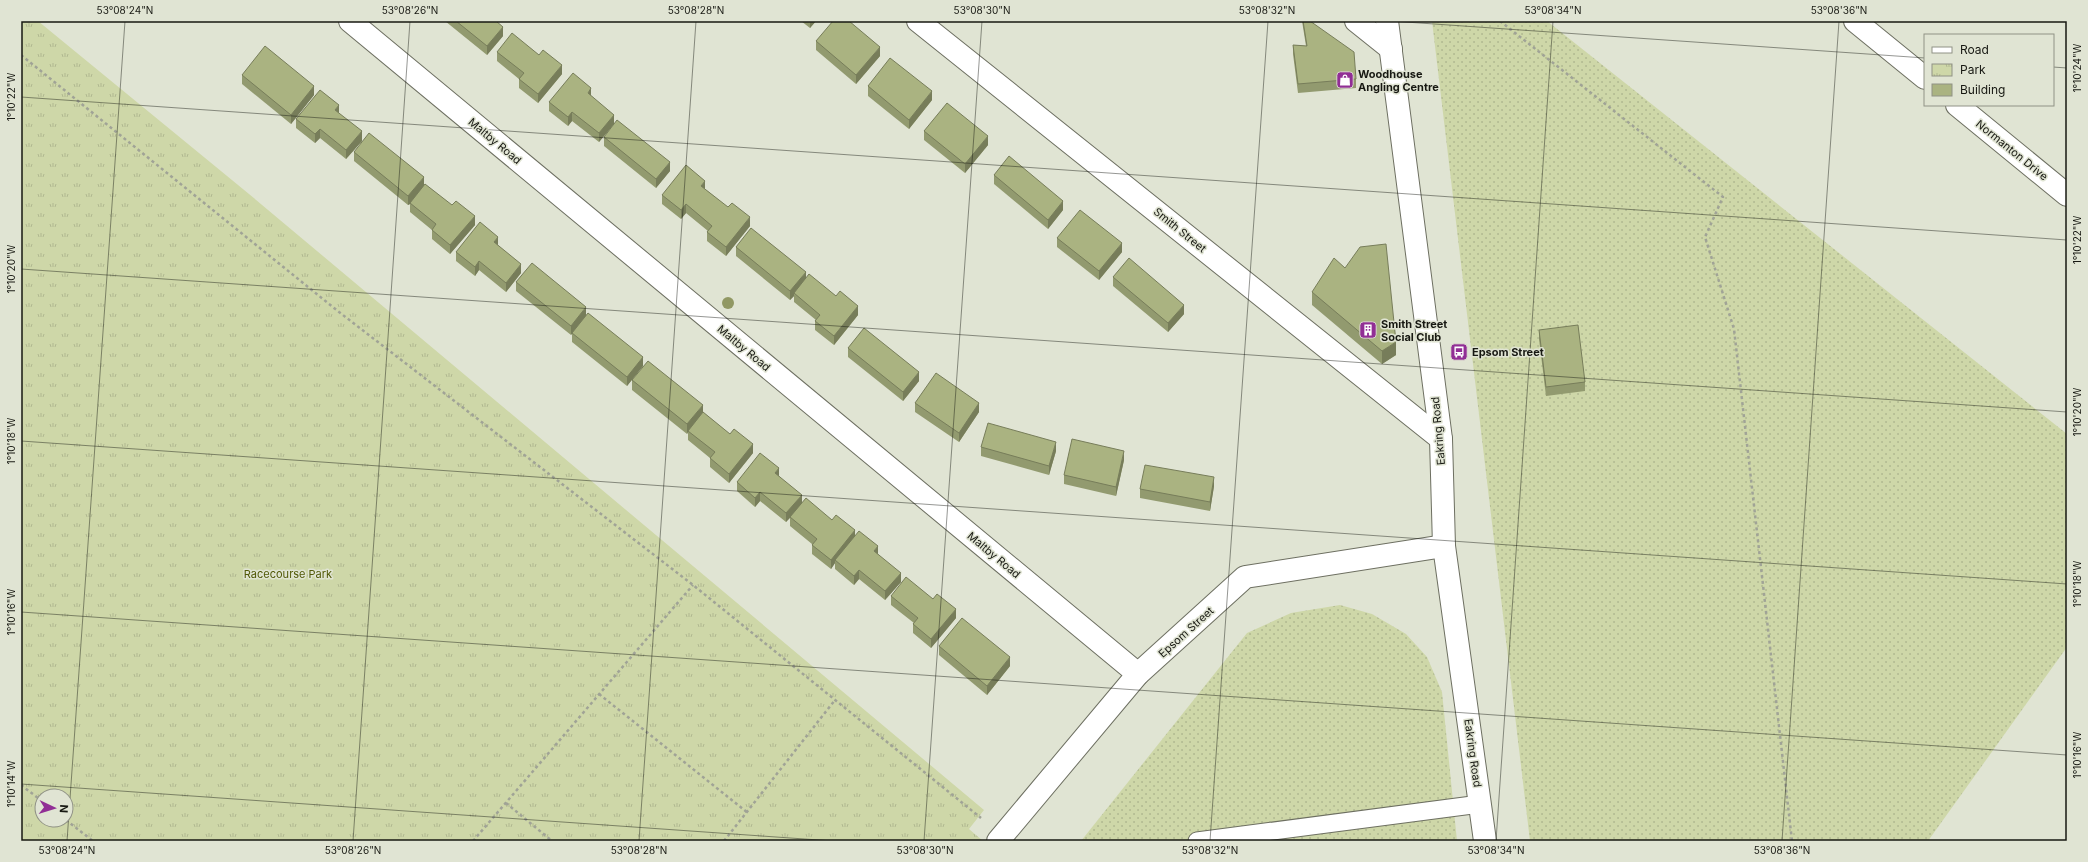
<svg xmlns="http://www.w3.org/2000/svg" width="2088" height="862" font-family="Inter,sans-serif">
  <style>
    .park { fill: url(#park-tufts); fill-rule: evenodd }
    .garden { fill: url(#garden-dots) }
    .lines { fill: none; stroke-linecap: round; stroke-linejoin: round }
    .lane-casing { stroke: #6d6f61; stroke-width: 19 }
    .street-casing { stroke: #6d6f61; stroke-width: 24 }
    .secondary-casing { stroke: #6d6f61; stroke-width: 24 }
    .path { stroke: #a0a396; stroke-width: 2.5; stroke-dasharray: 3 3; stroke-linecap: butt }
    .lane { stroke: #fff; stroke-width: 17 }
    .street { stroke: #fff; stroke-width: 22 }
    .secondary { stroke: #fff; stroke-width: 22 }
    .tree { fill: #919863 }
    .wall { fill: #929a6f }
    .shaded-wall { fill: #777d5a }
    .building { fill: #aab381; stroke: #777d5a }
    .ticks { fill: none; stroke: #171812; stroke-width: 1; stroke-opacity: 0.45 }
    .labels { text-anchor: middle; stroke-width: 3; stroke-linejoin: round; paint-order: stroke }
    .poi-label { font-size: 11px; font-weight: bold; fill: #171812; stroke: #e0e4d3; text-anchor: start }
    .street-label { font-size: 11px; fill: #171812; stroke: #e0e4d3 }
    .park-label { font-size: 11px; fill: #515907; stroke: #e0e4d3 }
    .neatline { fill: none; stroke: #171812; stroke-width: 1.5 }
    .ticks-label { font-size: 10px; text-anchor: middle; fill: #171812 }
  </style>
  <defs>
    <pattern id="park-tufts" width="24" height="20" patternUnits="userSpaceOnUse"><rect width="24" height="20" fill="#ced7a8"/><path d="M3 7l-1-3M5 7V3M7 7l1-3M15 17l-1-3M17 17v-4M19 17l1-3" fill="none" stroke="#b0b890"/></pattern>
    <pattern id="garden-dots" width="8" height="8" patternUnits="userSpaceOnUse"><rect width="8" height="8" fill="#ced7a8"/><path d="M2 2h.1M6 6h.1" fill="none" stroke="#b0b890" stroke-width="1.8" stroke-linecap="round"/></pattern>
  </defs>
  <rect width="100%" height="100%" fill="#e0e4d3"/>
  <path class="park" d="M21,21H38L249,194L984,810L969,829L983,841H21ZM42,796H66V820H42Z"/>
  <g class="garden">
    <polygon points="1432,21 1547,21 2067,434 2067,647 1928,841 1530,841"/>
    <polygon points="1340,605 1372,614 1406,634 1427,657 1442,692 1457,841 1081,841 1247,633 1291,613"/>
  </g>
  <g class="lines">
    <defs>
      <polyline id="lane" points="1197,841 1480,804"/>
      <g id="street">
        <polyline points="350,21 1138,674"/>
        <polyline points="918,21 1441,439"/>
        <polyline points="1356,21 1391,49"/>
        <polyline points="1855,21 1925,78"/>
        <polyline points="1957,105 2067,195"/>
        <polyline points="998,841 1138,674 1245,577 1444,546"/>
      </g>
      <polyline id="secondary" points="1387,21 1441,439 1444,546 1485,841"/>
    </defs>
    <use href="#lane" class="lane-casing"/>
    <use href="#street" class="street-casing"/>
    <use href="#secondary" class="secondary-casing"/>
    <g class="path">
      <polyline points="1500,21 1723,197 1705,237 1734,329 1792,841"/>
      <polyline points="21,55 339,312 693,585 981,818"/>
      <polyline points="599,694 748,813"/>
      <polyline points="21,785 42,801"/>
      <polyline points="506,803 552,841"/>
      <polyline points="66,820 93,841"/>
      <polyline points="473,841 693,585"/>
      <polyline points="724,841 835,700"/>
    </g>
    <use href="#lane" class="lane"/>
    <use href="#street" class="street"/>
    <use href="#secondary" class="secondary"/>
  </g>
  <circle class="tree" cx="728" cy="303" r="6"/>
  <g class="wall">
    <polygon points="445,21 496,21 503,36 487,55"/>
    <polygon points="801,21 816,21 810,28"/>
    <polygon points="1302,21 1310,21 1356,79 1356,88 1298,93 1293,54 1293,45 1306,46"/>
    <polygon points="816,41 880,56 856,84 816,50"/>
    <polygon points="497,52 562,74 538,103 519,88 519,79 497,61"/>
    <polygon points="242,75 314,95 291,124 242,84"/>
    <polygon points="868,86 932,100 909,129 868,96"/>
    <polygon points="591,96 614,124 599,142 572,121 568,126 549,111 549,102"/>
    <polygon points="339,113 362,141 346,159 320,138 315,143 296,128 296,119"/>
    <polygon points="924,131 988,145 965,173 924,140"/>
    <polygon points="604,137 670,171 656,188 604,146"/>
    <polygon points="354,152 424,185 475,225 450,254 432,239 432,230 410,212 410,204 408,205 354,161"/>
    <polygon points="994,175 1063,210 1048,229 994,184"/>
    <polygon points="705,189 750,226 726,256 707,241 707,232 708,231 686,213 681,219 662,204 662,195"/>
    <polygon points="1057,238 1122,252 1099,280 1057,247"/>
    <polygon points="498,245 521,273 506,292 479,270 475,276 456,261 456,252"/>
    <polygon points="736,247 806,278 836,296 858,315 834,345 815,330 815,321 816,320 794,302 794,296 790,300 736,256"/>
    <polygon points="1113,277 1184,314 1168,332 1113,286"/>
    <polygon points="516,282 586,315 643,366 627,386 572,342 572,333 571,335 516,291"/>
    <polygon points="1312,292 1396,355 1382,364 1312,305"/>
    <polygon points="1539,330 1585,382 1585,391 1546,396 1539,339"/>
    <polygon points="848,348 919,381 903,401 848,357"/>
    <polygon points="632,380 703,413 753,453 729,483 710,467 710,458 688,440 688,432 687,434 632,390"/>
    <polygon points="915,403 979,412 959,442 915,412"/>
    <polygon points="981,447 1056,451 1049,475 981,456"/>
    <polygon points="1124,460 1116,496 1064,484 1064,475"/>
    <polygon points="779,476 802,503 832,520 878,554 901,582 885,600 859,579 854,585 835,569 835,563 831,569 812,554 812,544 790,526 790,518 786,522 760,501 755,507 737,491 737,482"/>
    <polygon points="1214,486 1210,511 1140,498 1140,489"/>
    <polygon points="891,596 956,618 931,648 913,633 913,624 914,623 891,605"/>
    <polygon points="939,646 1010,666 987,695 939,655"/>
  </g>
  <g class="shaded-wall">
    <polygon points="810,21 816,21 810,28"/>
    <polygon points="503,27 503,36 487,55 487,46"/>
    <polygon points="880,47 880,56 856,84 856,75"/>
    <polygon points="562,65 562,74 538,103 538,94"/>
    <polygon points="314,86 314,95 291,124 291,115"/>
    <polygon points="591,88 591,97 588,93"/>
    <polygon points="932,91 932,100 909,129 909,120"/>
    <polygon points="339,105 339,114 335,110"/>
    <polygon points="572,112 572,121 568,126 568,117"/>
    <polygon points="614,115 614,124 599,142 599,133"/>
    <polygon points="320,129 320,138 315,143 315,134"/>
    <polygon points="362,131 362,141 346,159 346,150"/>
    <polygon points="988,136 988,145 965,173 965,164"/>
    <polygon points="670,162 670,171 656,188 656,179"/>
    <polygon points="424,177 424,186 410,203 410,204 408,205 408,196"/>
    <polygon points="705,181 705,190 701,186"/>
    <polygon points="1063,201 1063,210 1048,229 1048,220"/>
    <polygon points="686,204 686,213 681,219 681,210"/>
    <polygon points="475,216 475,225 450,254 450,245"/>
    <polygon points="750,217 750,226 726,256 726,247"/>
    <polygon points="498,237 498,246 494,242"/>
    <polygon points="1122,243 1122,252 1099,280 1099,271"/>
    <polygon points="479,261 479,270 475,276 475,267"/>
    <polygon points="521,264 521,273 506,292 506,283"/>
    <polygon points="806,272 806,281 794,293 794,296 790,300 790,291"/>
    <polygon points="1184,305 1184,314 1168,332 1168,323"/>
    <polygon points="858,306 858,315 834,345 834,336"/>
    <polygon points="586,307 586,316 571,335 571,326"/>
    <polygon points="1396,342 1396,355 1382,364 1382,351"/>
    <polygon points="643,357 643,366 627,386 627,377"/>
    <polygon points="919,372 919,381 903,401 903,392"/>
    <polygon points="979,403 979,412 959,442 959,433"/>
    <polygon points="703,405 703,414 688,431 688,432 687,434 687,424"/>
    <polygon points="1056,442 1056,451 1049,475 1049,466"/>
    <polygon points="753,444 753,453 729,483 729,474"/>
    <polygon points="1124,451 1124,460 1116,496 1116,487"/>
    <polygon points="779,468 779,477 775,473"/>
    <polygon points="1214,477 1214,486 1210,511 1210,502"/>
    <polygon points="760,492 760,501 755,507 755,498"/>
    <polygon points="802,495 802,504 786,522 786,513"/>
    <polygon points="855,530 855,539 835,560 835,563 831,569 831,560"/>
    <polygon points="878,546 878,555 874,551"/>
    <polygon points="859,570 859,579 854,585 854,576"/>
    <polygon points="901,573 901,582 885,600 885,591"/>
    <polygon points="956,609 956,618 931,648 931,639"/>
    <polygon points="1010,657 1010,666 987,695 987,686"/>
  </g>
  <g class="building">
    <polygon points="456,21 496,21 503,27 487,46"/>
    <polygon points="833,21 849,21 880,47 856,75 816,41"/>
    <polygon points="1303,21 1310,21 1354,52 1356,79 1298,84 1293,45 1307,46"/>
    <polygon points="512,33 539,55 543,50 562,65 538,94 519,79 524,73 497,52"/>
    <polygon points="265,46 314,86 291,115 242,75"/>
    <polygon points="890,58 932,91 909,120 868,86"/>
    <polygon points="573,73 591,88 588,93 614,115 599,133 572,112 568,117 549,102"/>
    <polygon points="320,90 339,105 335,110 362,131 346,150 320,129 315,134 296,119"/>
    <polygon points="947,103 988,136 965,164 924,131"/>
    <polygon points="617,120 670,162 656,179 604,137"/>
    <polygon points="369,133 424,177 408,196 354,152"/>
    <polygon points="1009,156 1063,201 1048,220 994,175"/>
    <polygon points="686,165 705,181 701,186 728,207 732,203 750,217 726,247 707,232 712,226 686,204 681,210 662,195"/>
    <polygon points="425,184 452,205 456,201 475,216 450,245 432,230 436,224 410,203"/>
    <polygon points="1080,210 1122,243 1099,271 1057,238"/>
    <polygon points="480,222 498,237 494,242 521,264 506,283 479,261 475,267 456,252"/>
    <polygon points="751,228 806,272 790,291 736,247"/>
    <polygon points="1386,244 1396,342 1382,351 1312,292 1334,258 1345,268 1360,247"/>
    <polygon points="1129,258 1184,305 1168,323 1113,277"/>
    <polygon points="532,263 586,307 571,326 516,282"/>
    <polygon points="809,274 836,296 840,291 858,306 834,336 815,321 820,315 794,293"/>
    <polygon points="588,313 643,357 627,377 572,333"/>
    <polygon points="1578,325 1585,382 1546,387 1539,330"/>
    <polygon points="864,328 919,372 903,392 848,348"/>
    <polygon points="648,361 703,405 687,424 632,380"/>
    <polygon points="936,373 979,403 959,433 915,403"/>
    <polygon points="703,412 730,434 734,429 753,444 729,474 710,458 715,452 688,431"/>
    <polygon points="988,423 1056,442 1049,466 981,447"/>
    <polygon points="1072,439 1124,451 1116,487 1064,475"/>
    <polygon points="760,453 779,468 775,473 802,495 786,513 760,492 755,498 737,482"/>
    <polygon points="1145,465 1214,477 1210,502 1140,489"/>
    <polygon points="806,498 832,520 836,515 855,530 831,560 812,545 817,539 790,517"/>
    <polygon points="859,531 878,546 874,551 901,573 885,591 859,570 854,576 835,560"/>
    <polygon points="906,577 933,599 937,594 956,609 931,639 913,624 918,618 891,596"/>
    <polygon points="962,618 1010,657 987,686 939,646"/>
  </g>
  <path class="ticks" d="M1391,21L1925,58M2053,67L2067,68M21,97L2067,240M21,269L2067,412M21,441L2067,584M21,612L2067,755M21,784L833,841M67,841L125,21M353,841L410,21M639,841L696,21M924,841L982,21M1210,841L1268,21M1496,841L1553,21M1782,841L1839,21"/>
  <defs>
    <symbol id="shop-square" viewBox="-11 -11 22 22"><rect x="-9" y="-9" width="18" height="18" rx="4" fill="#912e95" stroke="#e0e4d3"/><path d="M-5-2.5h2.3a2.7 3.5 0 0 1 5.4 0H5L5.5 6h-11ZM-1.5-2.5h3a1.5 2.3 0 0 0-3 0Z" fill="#fff"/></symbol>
    <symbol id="building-square" viewBox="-11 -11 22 22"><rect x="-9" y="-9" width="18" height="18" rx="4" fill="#912e95" stroke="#e0e4d3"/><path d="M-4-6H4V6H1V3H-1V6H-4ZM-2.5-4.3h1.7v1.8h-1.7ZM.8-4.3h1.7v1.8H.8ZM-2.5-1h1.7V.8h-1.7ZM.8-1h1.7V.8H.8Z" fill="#fff"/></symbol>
    <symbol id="bus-square" viewBox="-11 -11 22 22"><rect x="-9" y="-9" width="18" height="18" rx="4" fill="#912e95" stroke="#e0e4d3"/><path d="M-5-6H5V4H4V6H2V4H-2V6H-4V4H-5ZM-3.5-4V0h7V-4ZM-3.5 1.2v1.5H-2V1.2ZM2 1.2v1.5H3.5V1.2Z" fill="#fff"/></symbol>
  </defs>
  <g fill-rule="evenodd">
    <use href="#shop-square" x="1335" y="70" width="20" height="20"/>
    <use href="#building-square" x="1358" y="320" width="20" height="20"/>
    <use href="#bus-square" x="1449" y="342" width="20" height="20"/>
  </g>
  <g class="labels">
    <g class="poi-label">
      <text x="1358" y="78">Woodhouse<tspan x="1358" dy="13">Angling Centre</tspan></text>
      <text x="1381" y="328">Smith Street<tspan x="1381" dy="13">Social Club</tspan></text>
      <text x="1472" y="356">Epsom Street</text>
    </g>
    <g class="street-label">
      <text transform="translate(495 141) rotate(40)" y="4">Maltby Road</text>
      <text transform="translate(2012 150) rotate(39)" y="4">Normanton Drive</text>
      <text transform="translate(1180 230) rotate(39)" y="4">Smith Street</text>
      <text transform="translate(744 348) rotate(40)" y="4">Maltby Road</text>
      <text transform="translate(1438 431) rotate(-95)" y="4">Eakring Road</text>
      <text transform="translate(994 555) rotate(40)" y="4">Maltby Road</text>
      <text transform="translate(1186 632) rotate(-42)" y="4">Epsom Street</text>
      <text transform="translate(1473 753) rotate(82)" y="4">Eakring Road</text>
    </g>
    <g class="park-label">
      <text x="288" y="578">Racecourse Park</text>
    </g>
  </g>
  <rect width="2088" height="862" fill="none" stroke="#e0e4d3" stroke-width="44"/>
  <rect x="1924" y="34" width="130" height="72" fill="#e0e4d3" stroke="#909286"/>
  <rect x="1932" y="47" width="20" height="6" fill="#ffffff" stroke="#909286"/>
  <text x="1960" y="54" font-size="12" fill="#171812">Road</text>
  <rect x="1932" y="64" width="20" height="12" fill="url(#park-tufts)" stroke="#909286"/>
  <text x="1960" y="74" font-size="12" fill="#171812">Park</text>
  <rect x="1932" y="84" width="20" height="12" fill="#aab381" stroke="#909286"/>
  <text x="1960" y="94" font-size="12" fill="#171812">Building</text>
  <g transform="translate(54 808) rotate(94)"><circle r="19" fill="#e0e4d3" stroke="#909286"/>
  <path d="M0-3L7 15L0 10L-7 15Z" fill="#912e95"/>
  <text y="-6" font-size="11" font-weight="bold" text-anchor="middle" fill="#171812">N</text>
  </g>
  <rect x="22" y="22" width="2044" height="818" class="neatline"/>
  <g class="ticks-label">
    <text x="125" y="14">53°08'24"N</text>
    <text x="410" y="14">53°08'26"N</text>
    <text x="696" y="14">53°08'28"N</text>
    <text x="982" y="14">53°08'30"N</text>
    <text x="1267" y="14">53°08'32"N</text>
    <text x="1553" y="14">53°08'34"N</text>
    <text x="1839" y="14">53°08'36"N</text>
    <text transform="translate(2077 68) rotate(-90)" y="4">1°10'24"W</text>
    <text transform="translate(11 97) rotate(-90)" y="4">1°10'22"W</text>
    <text transform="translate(2077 240) rotate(-90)" y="4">1°10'22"W</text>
    <text transform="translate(11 269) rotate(-90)" y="4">1°10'20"W</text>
    <text transform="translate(2077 412) rotate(-90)" y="4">1°10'20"W</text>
    <text transform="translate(11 441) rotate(-90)" y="4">1°10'18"W</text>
    <text transform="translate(2077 584) rotate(-90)" y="4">1°10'18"W</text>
    <text transform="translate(11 612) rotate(-90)" y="4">1°10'16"W</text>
    <text transform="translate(2077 755) rotate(-90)" y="4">1°10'16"W</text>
    <text transform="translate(11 784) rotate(-90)" y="4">1°10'14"W</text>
    <text x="67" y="854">53°08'24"N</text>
    <text x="353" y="854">53°08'26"N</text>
    <text x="639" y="854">53°08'28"N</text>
    <text x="925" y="854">53°08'30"N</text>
    <text x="1210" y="854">53°08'32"N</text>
    <text x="1496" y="854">53°08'34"N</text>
    <text x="1782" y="854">53°08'36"N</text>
  </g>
</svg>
